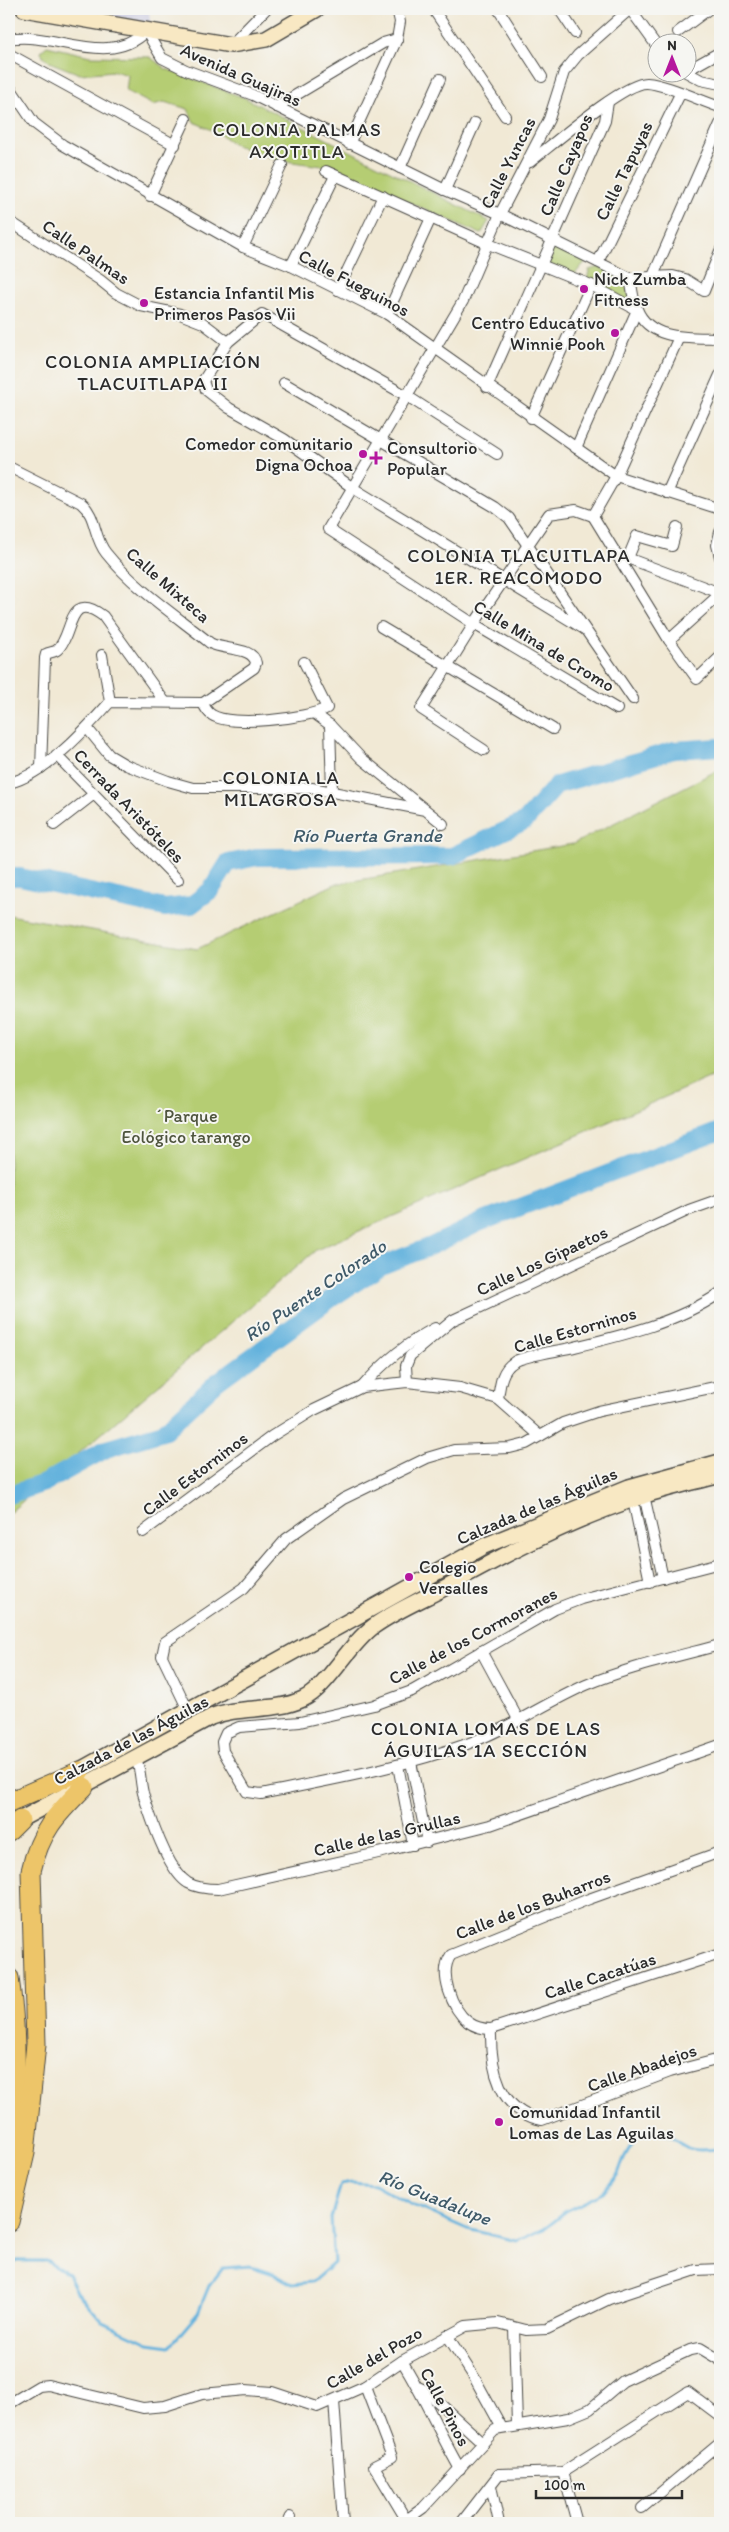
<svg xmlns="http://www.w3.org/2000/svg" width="729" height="2532" font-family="Itim,sans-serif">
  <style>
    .industrial { fill: #c2c1dc }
    .green { fill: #b5cd73; stroke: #707c4f }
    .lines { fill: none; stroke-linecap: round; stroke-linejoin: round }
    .stream { stroke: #63b2dd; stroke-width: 3 }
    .river { stroke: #63b2dd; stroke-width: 18 }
    .minor-casing { stroke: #494844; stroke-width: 12 }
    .secondary-casing { stroke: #494844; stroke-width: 18 }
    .motorway-casing { stroke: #494844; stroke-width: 21 }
    .minor { stroke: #fff; stroke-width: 10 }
    .secondary { stroke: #f8e8c3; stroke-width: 15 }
    .motorway { stroke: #edc569; stroke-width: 19 }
    .poi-dot { fill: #b5179e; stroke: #f6f6f2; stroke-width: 2 }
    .labels { text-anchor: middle; stroke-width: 4; stroke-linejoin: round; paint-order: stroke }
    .street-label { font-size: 18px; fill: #2b2b2b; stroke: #f6f6f2 }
    .poi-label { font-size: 18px; fill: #2b2b2b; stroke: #f6f6f2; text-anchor: start }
    .park-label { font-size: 18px; fill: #4e543d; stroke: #f6f6f2 }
    .neighbourhood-label { font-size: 19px; letter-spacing: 1px; fill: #2b2b2b; stroke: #f6f6f2 }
    .water-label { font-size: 19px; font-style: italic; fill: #3f5a69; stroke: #f6f6f2 }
  </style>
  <rect width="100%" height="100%" fill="#f6f6f2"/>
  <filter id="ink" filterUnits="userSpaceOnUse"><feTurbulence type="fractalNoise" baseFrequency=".02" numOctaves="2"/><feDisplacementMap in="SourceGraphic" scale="10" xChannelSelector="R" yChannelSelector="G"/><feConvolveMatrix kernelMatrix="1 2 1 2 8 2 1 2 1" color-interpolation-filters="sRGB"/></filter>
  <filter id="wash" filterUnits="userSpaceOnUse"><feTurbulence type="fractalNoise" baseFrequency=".0096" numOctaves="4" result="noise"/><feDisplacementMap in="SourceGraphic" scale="20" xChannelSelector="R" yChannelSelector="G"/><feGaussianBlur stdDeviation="1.12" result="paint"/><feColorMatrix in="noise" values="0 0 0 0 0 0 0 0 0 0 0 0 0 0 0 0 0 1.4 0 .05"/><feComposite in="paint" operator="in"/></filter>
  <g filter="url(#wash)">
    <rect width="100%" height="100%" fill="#f1e9d5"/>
    <polygon class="industrial" points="68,9 149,9 150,23"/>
    <g class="green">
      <polygon points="47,46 90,56 150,57 166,69 245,98 489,221 481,234 330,167 277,160 235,145 218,133 194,122 188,109 164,102 153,105 126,91 128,75 114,71 80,74 54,64 43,57 41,51"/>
      <polygon points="553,241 588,259 574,275 544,263"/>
      <polygon points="599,267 623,278 633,306 587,281 589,270"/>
      <polygon points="720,769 720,1073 316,1250 9,1513 9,915 197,949 335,884 573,844"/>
    </g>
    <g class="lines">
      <path class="stream" d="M9,2267L17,2261H46L68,2274L77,2292L103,2322L148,2343L170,2346L198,2313L209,2286L223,2268L250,2266L274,2274L292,2284L312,2282L334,2263L331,2218L341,2184L352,2182L374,2184L410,2204L467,2229L517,2241L542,2230L566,2211L603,2193L618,2174L624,2158L637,2135C671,2128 662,2135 688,2148C696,2152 711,2149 720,2149"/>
      <g class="river">
        <polyline points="9,877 20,877 165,908 191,905 211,890 228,863 257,857 452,856 525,821 557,785 674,750 720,747"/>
        <polyline points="9,1495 44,1483 106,1449 163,1432 217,1382 332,1298 383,1265 429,1247 481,1222 720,1131"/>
      </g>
    </g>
  </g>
  <g filter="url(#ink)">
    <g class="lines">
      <defs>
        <g id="minor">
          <polyline points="433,9 505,116"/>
          <polyline points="498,9 542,77"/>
          <polyline points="559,9 575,33"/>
          <polyline points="630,9 656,45"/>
          <polyline points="678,32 709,9"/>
          <path d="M9,39C55,31 108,69 146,31L162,58L186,70L253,95L445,190L500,214L630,278L673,276L685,279L704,291L720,251"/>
          <polyline points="232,44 266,9"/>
          <polyline points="9,54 175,145"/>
          <polyline points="686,71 720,52"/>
          <polyline points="686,72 701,80 720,84"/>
          <polyline points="9,86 34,123 63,145 243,247 291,266 387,314 616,476 720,509"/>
          <polyline points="276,107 383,43 397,39"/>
          <polyline points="349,144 397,39 400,22 397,9"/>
          <path d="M530,162C551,146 624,82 647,83C666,84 701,101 720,107"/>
          <polyline points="400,168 440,79"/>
          <polyline points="326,171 486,243 591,285 637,310 576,448"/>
          <polyline points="445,190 475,123"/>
          <polyline points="150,196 186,119"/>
          <polyline points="9,221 100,280 116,293 141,306 180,314 203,323 228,342"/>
          <polyline points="243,247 282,165"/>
          <polyline points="598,262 680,94"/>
          <polyline points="291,266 335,176"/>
          <polyline points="653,276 720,124"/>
          <path d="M630,278C632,288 633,300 637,309C650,342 692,337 720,338"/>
          <polyline points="338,290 383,196"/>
          <polyline points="387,314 431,218"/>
          <polyline points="284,383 495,507 509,518 633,699"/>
          <polyline points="487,387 605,121 608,102"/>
          <polyline points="531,418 591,285"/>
          <polyline points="497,454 407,396 262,314 228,342 203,381 206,390 229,408 284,439 353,488 584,629"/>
          <path d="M9,467L81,503C97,516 93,537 106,553C134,588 175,615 210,643C224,651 253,646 256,663L254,668L203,703L110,702C85,730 46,774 9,783"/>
          <polyline points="667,493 720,375"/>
          <polyline points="593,516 669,640 697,679 720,657"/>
          <polyline points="593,516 616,476 679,337"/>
          <polyline points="720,532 717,545 720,557"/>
          <polyline points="614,553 720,593"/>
          <polyline points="628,558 637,536 672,546 677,527"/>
          <polyline points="381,627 553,729"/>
          <polyline points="669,640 720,594"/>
          <polyline points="102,655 110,702"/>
          <path d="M203,703C205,708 207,712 212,715C230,727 307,719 327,708L304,662"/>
          <polyline points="617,709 474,624 328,529 463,301 500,214 549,119 564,72 578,55 630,9"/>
          <polyline points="315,714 330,725 361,758 443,824"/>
          <polyline points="330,725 332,791"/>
          <polyline points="87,728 109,755 126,765 168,781 193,788 312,788 425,810"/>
          <polyline points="484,750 421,709 474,624 549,514 576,510 593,516"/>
          <polyline points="56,755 178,880"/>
          <path d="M41,768L45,658L46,654C49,652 55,652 57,650C74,635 67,589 103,616L165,702"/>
          <polyline points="54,825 94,794"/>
          <polyline points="407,1382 406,1366 410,1356 453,1320 689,1210 720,1199"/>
          <path d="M362,1387C382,1364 408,1342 435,1328"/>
          <path d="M498,1399C500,1385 501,1370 514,1362C522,1356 557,1351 570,1348C620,1336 677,1323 720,1293"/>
          <polyline points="643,1491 663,1578"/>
          <polyline points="632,1495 650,1582"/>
          <polyline points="143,1532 272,1436 314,1410 362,1387 407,1382 460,1388 498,1399 540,1436"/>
          <path d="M720,1563L581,1599L555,1609L412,1691L374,1705L300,1722L239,1727L226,1733L222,1742L223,1751L247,1792L261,1794C330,1780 400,1768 467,1744C509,1729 545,1703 586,1685C629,1667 675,1657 720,1645"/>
          <polyline points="481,1651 519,1721"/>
          <polyline points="188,1710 162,1656 165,1642 244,1588 286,1539 343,1499 427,1458 454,1450 510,1448 526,1444 563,1423 599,1411 720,1386"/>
          <path d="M136,1759C141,1770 140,1781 143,1793C150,1816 167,1870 188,1883C197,1888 207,1889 218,1889L387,1851L490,1825L720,1745"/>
          <polyline points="411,1762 427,1842"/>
          <polyline points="398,1765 413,1845"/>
          <path d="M720,1852L589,1899L451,1955C438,1973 452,2009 468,2022C475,2027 483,2029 491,2029L720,1954"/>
          <path d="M491,2029C490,2067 499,2112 542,2120L670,2072L720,2059"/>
          <polyline points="514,2328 517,2425"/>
          <polyline points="447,2335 474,2377 502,2428"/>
          <path d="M402,2361C424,2396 439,2433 460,2469"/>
          <polyline points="365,2386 392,2457 374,2466 407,2521"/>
          <polyline points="418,2387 425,2390 483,2443"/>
          <polyline points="334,2401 343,2523"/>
          <polyline points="9,2404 39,2386 48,2385 143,2408 165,2406 202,2394 246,2390 272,2392 317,2407 365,2386 402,2361 466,2326 498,2323 526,2330 547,2329 609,2299 696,2270 720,2269"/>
          <polyline points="563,2472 577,2523"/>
          <polyline points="491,2486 499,2523"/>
          <polyline points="642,2508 720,2443"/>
          <polyline points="287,2523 290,2517"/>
          <polyline points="402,2523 423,2508 495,2430 568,2418 590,2409 623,2381 690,2350 700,2348 720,2360"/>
          <polyline points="461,2523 499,2474 563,2472 688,2392 720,2416"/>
        </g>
        <g id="secondary">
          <polyline points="24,9 231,45 266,39 317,9"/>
          <polyline points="71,1775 484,1546 629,1487 720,1462"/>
          <path d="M10,1825L211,1717C240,1705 273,1713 303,1699C327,1688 348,1645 374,1626C395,1611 421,1600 444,1588C507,1553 574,1518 643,1496C668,1487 695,1482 720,1475"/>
        </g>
        <g id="motorway">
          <polyline points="9,1802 80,1771"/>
          <polyline points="9,1831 20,1820"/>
          <path d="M9,1978C18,2039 17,2099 9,2159"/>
          <path d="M9,2222L25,2153L36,2044L31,1871C40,1831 56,1815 84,1787"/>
        </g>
      </defs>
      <use href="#minor" class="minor-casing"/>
      <use href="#secondary" class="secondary-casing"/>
      <use href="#motorway" class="motorway-casing"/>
      <use href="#minor" class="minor"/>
      <use href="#secondary" class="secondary"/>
      <use href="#motorway" class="motorway"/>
    </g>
  </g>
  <g class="poi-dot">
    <circle cx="584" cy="289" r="5"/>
    <circle cx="144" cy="303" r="5"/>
    <circle cx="615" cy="333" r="5"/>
    <circle cx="363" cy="454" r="5"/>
    <path d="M373.5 450.5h5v5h5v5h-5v5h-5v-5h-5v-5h5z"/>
    <circle cx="409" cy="1577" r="5"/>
    <circle cx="499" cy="2122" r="5"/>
  </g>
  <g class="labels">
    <g class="street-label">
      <text transform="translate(241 75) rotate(24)" y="6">Avenida Guajiras</text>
      <text transform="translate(508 163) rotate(-63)" y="6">Calle Yuncas</text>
      <text transform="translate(566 165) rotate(-67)" y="6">Calle Cayapos</text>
      <text transform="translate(624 171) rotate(-64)" y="6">Calle Tapuyas</text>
      <text transform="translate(86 252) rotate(34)" y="6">Calle Palmas</text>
      <text transform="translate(354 283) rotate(28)" y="6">Calle Fueguinos</text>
      <text transform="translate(168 585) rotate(41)" y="6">Calle Mixteca</text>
      <text transform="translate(544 646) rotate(31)" y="6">Calle Mina de Cromo</text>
      <text transform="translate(129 806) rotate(46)" y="6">Cerrada Aristóteles</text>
      <text transform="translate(542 1261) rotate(-25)" y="6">Calle Los Gipaetos</text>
      <text transform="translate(575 1330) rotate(-16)" y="6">Calle Estorninos</text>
      <text transform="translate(195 1474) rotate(-37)" y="6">Calle Estorninos</text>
      <text transform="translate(537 1506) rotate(-23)" y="6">Calzada de las Águilas</text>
      <text transform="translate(473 1636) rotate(-28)" y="6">Calle de los Cormoranes</text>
      <text transform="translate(131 1740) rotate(-28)" y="6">Calzada de las Águilas</text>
      <text transform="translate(387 1834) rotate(-13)" y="6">Calle de las Grullas</text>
      <text transform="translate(533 1905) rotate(-21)" y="6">Calle de los Buharros</text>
      <text transform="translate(600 1976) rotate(-18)" y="6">Calle Cacatúas</text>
      <text transform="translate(642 2068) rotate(-19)" y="6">Calle Abadejos</text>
      <text transform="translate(374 2358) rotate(-30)" y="6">Calle del Pozo</text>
      <text transform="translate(445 2407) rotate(62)" y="6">Calle Pinos</text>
    </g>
    <g class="poi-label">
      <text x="594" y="285">Nick Zumba<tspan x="594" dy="21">Fitness</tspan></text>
      <text x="154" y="299">Estancia Infantil Mis<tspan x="154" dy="21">Primeros Pasos Vii</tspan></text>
      <text x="605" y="329" text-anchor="end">Centro Educativo<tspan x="605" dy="21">Winnie Pooh</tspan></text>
      <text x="353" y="450" text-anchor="end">Comedor comunitario<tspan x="353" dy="21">Digna Ochoa</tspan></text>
      <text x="387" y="454">Consultorio<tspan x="387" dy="21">Popular</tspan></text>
      <text x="419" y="1573">Colegio<tspan x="419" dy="21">Versalles</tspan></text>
      <text x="509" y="2118">Comunidad Infantil<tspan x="509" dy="21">Lomas de Las Aguilas</tspan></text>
    </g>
    <g class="park-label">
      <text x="186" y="1122">´Parque<tspan x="186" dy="21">Eológico tarango</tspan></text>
    </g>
    <g class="neighbourhood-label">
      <text x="297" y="136">COLONIA PALMAS<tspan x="297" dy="22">AXOTITLA</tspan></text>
      <text x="153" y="368">COLONIA AMPLIACIÓN<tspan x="153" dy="22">TLACUITLAPA II</tspan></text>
      <text x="519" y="562">COLONIA TLACUITLAPA<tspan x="519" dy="22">1ER. REACOMODO</tspan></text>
      <text x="281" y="784">COLONIA LA<tspan x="281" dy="22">MILAGROSA</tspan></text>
      <text x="486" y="1735">COLONIA LOMAS DE LAS<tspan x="486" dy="22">ÁGUILAS 1A SECCIÓN</tspan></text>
    </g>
    <g class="water-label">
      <text x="367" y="842">Río Puerta Grande</text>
      <text transform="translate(315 1290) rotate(-34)" y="7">Río Puente Colorado</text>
      <text transform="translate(435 2197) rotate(22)" y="7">Río Guadalupe</text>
    </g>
  </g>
  <rect width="729" height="2532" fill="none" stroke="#f6f6f2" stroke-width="30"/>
  <g transform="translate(672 58)"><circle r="24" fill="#f6f6f2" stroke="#a5a5a2"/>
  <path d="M0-4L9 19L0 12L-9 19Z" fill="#b5179e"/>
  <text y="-8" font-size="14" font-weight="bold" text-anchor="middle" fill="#2b2b2b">N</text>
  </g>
  <path d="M536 2490v8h146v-8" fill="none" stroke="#2b2b2b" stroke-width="2.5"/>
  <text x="544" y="2490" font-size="15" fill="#2b2b2b" stroke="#f6f6f2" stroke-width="4" paint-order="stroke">100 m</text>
</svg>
